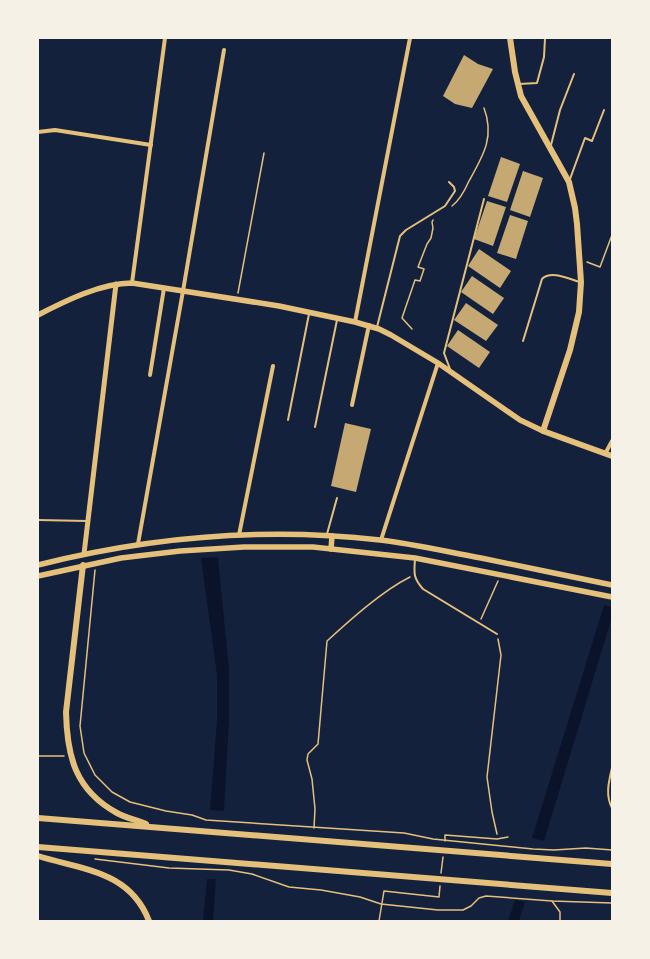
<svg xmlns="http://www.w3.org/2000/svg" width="650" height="959" font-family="'IBM Plex Sans',sans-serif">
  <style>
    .water { fill: #0b132b }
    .building { fill: #c6a872 }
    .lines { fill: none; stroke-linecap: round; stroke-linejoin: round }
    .path { stroke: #e5c07b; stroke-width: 1.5 }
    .service { stroke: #e5c07b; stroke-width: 2 }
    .minor { stroke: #e5c07b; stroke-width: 4 }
    .tertiary { stroke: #e5c07b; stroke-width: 5 }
    .secondary { stroke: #e5c07b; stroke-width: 5.5 }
    .primary { stroke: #e5c07b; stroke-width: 6 }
    .trunk { stroke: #e5c07b; stroke-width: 6 }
  </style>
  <rect width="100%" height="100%" fill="#14213d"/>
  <g class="water">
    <polygon points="218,557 229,670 229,720 224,811 210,810 217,721 217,675 201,558"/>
    <polygon points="604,605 612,607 612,617 544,841 532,838"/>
    <polygon points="207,879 216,879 213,921 203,921"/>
    <polygon points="515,900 525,902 519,921 508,921"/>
  </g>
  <g class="building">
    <polygon points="464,55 478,64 493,69 472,108 455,104 443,96"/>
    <polygon points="501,157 520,164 507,202 488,196"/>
    <polygon points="523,171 543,178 530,217 510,210"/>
    <polygon points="487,201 506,207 493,246 474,239"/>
    <polygon points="510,215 528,221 516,259 497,253"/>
    <polygon points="479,249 511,271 500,288 468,266"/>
    <polygon points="472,276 504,298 493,314 461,292"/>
    <polygon points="466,303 498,325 486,341 454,320"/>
    <polygon points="458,330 490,352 479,368 447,346"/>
    <polygon points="345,423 371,429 356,492 331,486"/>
  </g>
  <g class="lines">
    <g class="path">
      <path d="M452,206C460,200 465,190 469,181C483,156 495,137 484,108"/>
      <polyline points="587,262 600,267 612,235"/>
      <polyline points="238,293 264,153"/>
      <polyline points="412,329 402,318 415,280 420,281 424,269 418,267 427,244 431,238 433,228 432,222 433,220"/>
      <polyline points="95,570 80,726 84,753 95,775 112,792 130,802 166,811 192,815 206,820 404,833 433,839 533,849 554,850 586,848 612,850"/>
      <polyline points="481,619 498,581"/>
      <polyline points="38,756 64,756"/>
      <path d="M314,828L315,809L312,779L307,760L308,754L318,744L327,641C350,620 382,591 410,577"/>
      <polyline points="497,834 492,812 487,777 501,655 498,639"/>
      <polyline points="445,841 445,835 497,839 508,837"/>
      <polyline points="95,859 169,868 229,870 252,874 289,887 321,890 360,897 381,904 438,910 463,910 471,906 479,898 486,896 552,901 612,903"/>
      <polyline points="441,873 443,857"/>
      <polyline points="552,901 560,912 560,921"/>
      <polyline points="379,921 384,891 439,897 440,886"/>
    </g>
    <g class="service">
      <polyline points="519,84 537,83 544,57 545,38"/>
      <polyline points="551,145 560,110 574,74"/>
      <polyline points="570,179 585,138 592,141 604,110"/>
      <polyline points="377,327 400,236 406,230 445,206 455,191 454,187 449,182"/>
      <path d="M523,341L542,279C551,270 569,279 580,282"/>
      <polyline points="450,369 444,353 484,199"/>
      <polyline points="288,420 309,314"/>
      <polyline points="315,427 337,320"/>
      <polyline points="38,520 87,521"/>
      <polyline points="327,534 337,498"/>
      <path d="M415,559C414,573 413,578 423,589L497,634"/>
      <path d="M612,768C609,781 605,795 612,808"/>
    </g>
    <g class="minor">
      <polyline points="38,132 55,130 151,145"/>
      <polyline points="132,283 165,38"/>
      <polyline points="355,322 410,38"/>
      <polyline points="150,375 164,288"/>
      <polyline points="352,405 369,325"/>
      <polyline points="605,454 612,441"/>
      <polyline points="239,535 273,366"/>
      <polyline points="381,540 438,363"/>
      <polyline points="138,544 183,291 224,50"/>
    </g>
    <polyline class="tertiary" points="84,554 116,284"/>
    <g class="secondary">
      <path d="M38,315C65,301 101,283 132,283L279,306L355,322L379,329L391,335L438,363L520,420L543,431"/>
      <polyline points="331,549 332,536"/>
      <path d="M38,565C149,537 266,527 380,540C414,544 448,552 481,558C525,567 568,576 612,585"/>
      <polyline points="38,576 121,558 180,551 244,547 313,547 415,558 612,597"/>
    </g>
    <polyline class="primary" points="510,38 515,72 521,96 569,182 575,208 577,224 581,282 579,312 570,350 543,431 612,456"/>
    <g class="trunk">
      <path d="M83,565L66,712C67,756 75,790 117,813C126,818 137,820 146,824"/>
      <polyline points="38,818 612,864"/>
      <polyline points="38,847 612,893"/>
      <path d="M38,856C83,870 130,871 149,921"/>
    </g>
  </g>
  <rect width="650" height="959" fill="none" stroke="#f6f1e7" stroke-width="78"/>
</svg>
